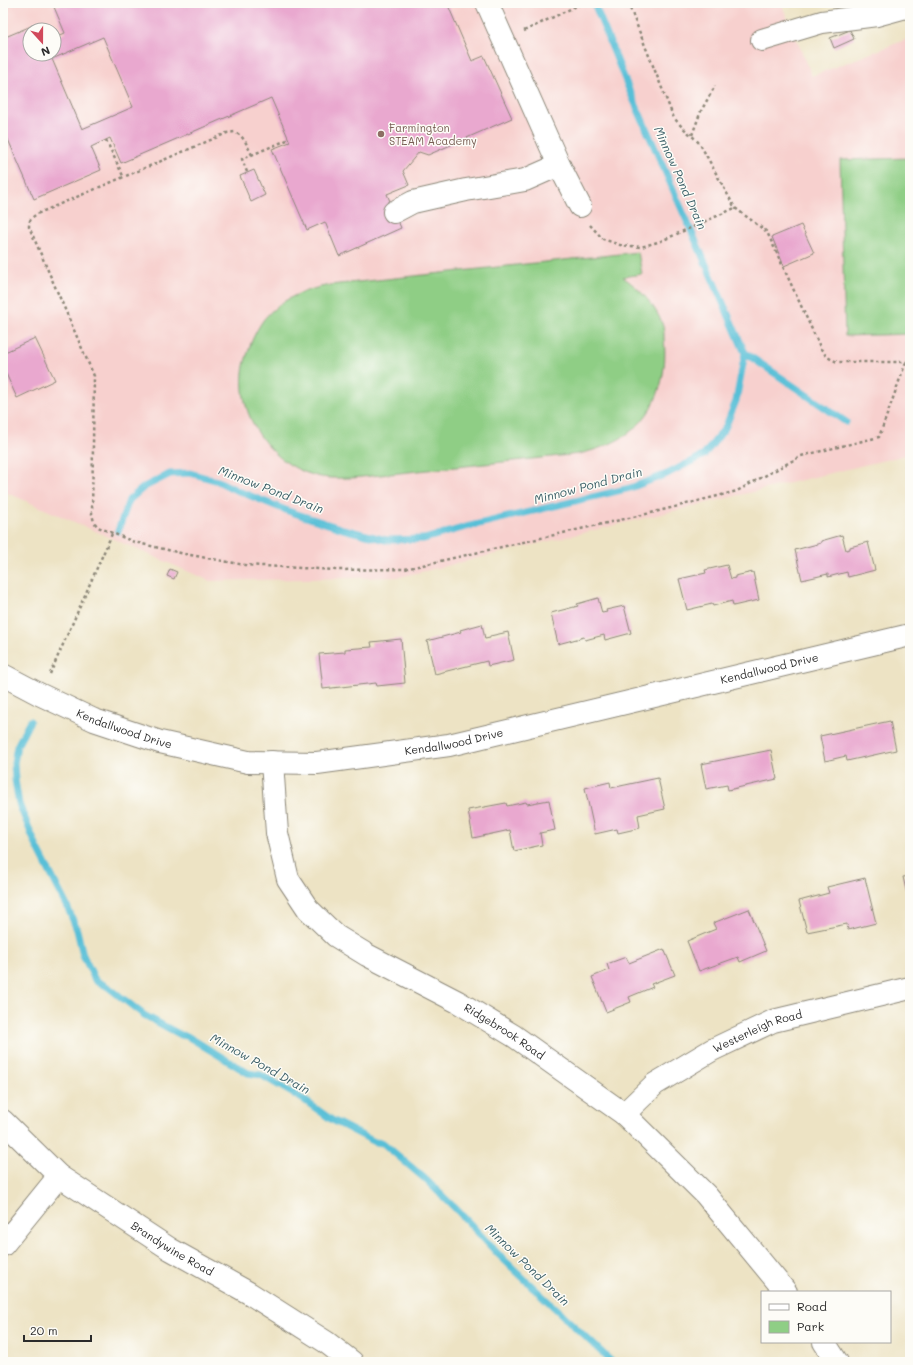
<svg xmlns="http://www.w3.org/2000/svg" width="913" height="1365" font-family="Mali,sans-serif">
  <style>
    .built { fill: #f7d0ce; fill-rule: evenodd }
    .green { fill: #8fce85; stroke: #5d7c58 }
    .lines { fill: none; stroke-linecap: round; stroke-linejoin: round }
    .stream { stroke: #59bfd7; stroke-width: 7 }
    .building { fill: #e9a8cf; fill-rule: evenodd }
    .minor-casing { stroke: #8c8778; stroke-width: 24 }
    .path { stroke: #8c8778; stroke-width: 2.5; stroke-dasharray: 3 3; stroke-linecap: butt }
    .minor { stroke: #fff; stroke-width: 22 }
    .education-dot { fill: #8d6e63; stroke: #fdfcf7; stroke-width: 1.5 }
    .labels { text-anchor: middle; stroke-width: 3; stroke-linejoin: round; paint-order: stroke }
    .education-label { font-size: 11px; fill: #785e54; stroke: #fdfcf7; text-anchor: start }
    .street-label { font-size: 11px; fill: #2b2b2b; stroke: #fdfcf7 }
    .water-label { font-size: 12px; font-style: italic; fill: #3b5f67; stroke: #fdfcf7 }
  </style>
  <rect width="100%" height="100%" fill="#fdfcf7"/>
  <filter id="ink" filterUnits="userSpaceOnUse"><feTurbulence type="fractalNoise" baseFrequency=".025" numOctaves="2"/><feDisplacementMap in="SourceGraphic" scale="8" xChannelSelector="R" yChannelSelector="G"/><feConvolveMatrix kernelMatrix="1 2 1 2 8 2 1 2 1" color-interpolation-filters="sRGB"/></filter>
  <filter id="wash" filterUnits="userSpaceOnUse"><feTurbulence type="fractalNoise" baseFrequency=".012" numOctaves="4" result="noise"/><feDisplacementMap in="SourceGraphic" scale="16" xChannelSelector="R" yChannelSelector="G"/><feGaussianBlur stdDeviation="0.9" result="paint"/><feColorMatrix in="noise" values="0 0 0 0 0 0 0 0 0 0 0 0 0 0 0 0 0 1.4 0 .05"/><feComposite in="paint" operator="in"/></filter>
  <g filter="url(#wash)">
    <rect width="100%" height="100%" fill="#ede3c4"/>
    <path class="built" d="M3,3H781L812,76L910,38V454L400,577L210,581L3,491ZM30,30H54V54H30Z"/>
    <g class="green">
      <polygon points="910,158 910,334 845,336 840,160"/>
      <path d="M638,252L642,274L623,277C639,288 657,307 663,326C664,330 664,334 664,338C667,365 662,395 645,417C629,438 604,448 579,454L352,478C339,478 325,479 313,475C270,463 238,416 243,372C244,362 248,353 251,343C254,335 259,326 264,319C282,298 304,290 330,285Z"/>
    </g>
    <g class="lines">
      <g class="stream">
        <polyline points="745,353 846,422"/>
        <polyline points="118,531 129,500 144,487 170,474 190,473 218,481 236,490 288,511 343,529 386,540 424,539 466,527 630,488 667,474 704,455 725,428 736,401 745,353 628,87 594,3"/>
        <polyline points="30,721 17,746 14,763 15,780 19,804 36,845 67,906 77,930 83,955 95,980 108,987 144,1015 181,1035 187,1036 248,1073 261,1075 304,1100 332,1120 375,1142 383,1143 424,1178 458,1211 499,1255 612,1362"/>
      </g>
    </g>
    <g id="blocks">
      <g class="building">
        <path d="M64,3H447L472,61L484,56L512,118L428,155L419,152L403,171L409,185L387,194L401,228L339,256L325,222L307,230L272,149L290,142L271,98L121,163L110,138L91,147L101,170L34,199L3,128V38L36,24L39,30H30V54H54V38L65,33L54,7ZM103,37L133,107L82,129L52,59Z"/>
        <polygon points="850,30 854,39 834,48 830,38"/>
        <polygon points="254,170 265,195 251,202 240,176"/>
        <polygon points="801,225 814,253 784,266 772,237"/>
        <polygon points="35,338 55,380 17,398 3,367 3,353"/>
        <polygon points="842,535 846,550 850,549 850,547 868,542 875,570 848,577 847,572 828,577 828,574 802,580 795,550 821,543 821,541"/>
        <polygon points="727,565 731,579 735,578 735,576 753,572 759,600 733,606 732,601 713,606 712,604 687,610 679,579 706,573 705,570"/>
        <polygon points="170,569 177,572 174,579 167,576"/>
        <polygon points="598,598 602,613 607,612 606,610 624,606 631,633 605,640 604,635 585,640 584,637 558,644 551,613 578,606 577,604"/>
        <polygon points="482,624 485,639 490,638 490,636 508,632 514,660 488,666 487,661 435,674 427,641 461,632 460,630"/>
        <polygon points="401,639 405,683 377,686 376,683 323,689 319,654 345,652 345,649 372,647 371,642"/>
        <polygon points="890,721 896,750 847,761 846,756 825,761 820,736"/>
        <polygon points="771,750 777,779 728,790 727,785 706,789 701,764"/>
        <polygon points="658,778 665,809 638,815 640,828 618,833 617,829 595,834 585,788 610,782 611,788"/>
        <polygon points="549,800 555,830 540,833 542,845 514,851 510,830 473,838 468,810 506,803 507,806 526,802 527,804"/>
        <polygon points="910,876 910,903 909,903 903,877"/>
        <polygon points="865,878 876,923 848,930 847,924 807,932 799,901 829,893 827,887"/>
        <polygon points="749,909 766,951 740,962 738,957 699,971 687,941 716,929 713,923"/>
        <polygon points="664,949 675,975 651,984 653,987 629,997 631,1002 606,1012 592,977 609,970 607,964 626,957 629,963"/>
      </g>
    </g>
  </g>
  <g filter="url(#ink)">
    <use href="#blocks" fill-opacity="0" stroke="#8c8778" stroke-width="1"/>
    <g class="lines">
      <defs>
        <g id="minor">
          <polyline points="487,3 559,165 580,206"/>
          <polyline points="762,40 822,22 877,15 910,6"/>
          <polyline points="394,212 413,202 466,190 525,180 559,165"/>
          <path id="s1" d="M3,675L39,694L94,720L160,742L248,762L317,763L449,745L910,635"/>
          <path id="s2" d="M272,762L277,833L288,879L308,909L336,936L367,955L458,1002L514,1036L624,1114L706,1195L786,1292"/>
          <path id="s3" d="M624,1114L655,1084L712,1050L773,1021L910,988"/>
          <path id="s4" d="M3,1121L59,1176L170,1249L249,1293L326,1342L352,1362"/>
          <polyline points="3,1245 59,1176"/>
          <polyline points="824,1342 837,1362"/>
        </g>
      </defs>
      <use href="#minor" class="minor-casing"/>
      <g class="path">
        <path d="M628,3L673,116C680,127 691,134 700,144L735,208L767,232L821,349L827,357L837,362H910"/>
        <polyline points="524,31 583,3"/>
        <polyline points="692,135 701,111 715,86"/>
        <polyline points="106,140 124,178"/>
        <path d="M252,155L245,141L241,136L235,132L227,133L39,213C32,217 29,219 29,227L94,376L92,514L94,522L98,527L134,542L185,554L245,565L337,570L405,569L655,512L737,491L801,456L879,437L906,362"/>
        <polyline points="247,172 242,159 287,140"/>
        <polyline points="590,225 603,239 620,245 641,247 661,241 735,208"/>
        <polyline points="50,674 112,534"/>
      </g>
      <use href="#minor" class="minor"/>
    </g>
  </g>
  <circle class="education-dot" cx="381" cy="134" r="4"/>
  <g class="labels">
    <g class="education-label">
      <text x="389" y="132">Farmington<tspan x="389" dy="13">STEAM Academy</tspan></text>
    </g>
    <g class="street-label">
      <text dy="4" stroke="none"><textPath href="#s1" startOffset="793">Kendallwood Drive</textPath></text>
      <text dy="4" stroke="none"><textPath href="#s1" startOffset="133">Kendallwood Drive</textPath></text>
      <text dy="4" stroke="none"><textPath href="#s1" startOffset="469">Kendallwood Drive</textPath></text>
      <text dy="4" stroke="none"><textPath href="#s2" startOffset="387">Ridgebrook Road</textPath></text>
      <text dy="4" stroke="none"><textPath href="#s3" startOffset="159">Westerleigh Road</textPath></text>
      <text dy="4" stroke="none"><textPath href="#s4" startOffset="213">Brandywine Road</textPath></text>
    </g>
    <g class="water-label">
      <text transform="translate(680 178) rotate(66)" y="4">Minnow Pond Drain</text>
      <text transform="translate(588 486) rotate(-15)" y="4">Minnow Pond Drain</text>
      <text transform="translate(271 490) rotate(21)" y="4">Minnow Pond Drain</text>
      <text transform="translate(260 1064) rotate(29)" y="4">Minnow Pond Drain</text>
      <text transform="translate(527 1265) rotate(44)" y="4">Minnow Pond Drain</text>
    </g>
  </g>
  <rect width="913" height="1365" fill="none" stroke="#fdfcf7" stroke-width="16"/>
  <rect x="761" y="1291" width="130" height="52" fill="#fdfcf7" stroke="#a9a8a5"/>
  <rect x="769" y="1304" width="20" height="6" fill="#ffffff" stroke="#a9a8a5"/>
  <text x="797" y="1311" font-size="12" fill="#2b2b2b">Road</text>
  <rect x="769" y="1321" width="20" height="12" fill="#8fce85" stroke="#a9a8a5"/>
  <text x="797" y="1331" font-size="12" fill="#2b2b2b">Park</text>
  <g transform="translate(42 42) rotate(159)"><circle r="19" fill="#fdfcf7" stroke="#a9a8a5"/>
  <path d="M0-3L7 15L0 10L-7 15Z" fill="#d1495b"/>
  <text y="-6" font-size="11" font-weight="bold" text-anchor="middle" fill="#2b2b2b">N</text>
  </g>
  <path d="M24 1335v6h67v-6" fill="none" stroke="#2b2b2b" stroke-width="2"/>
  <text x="30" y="1335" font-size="12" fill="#2b2b2b" stroke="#fdfcf7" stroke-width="3" paint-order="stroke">20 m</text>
</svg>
